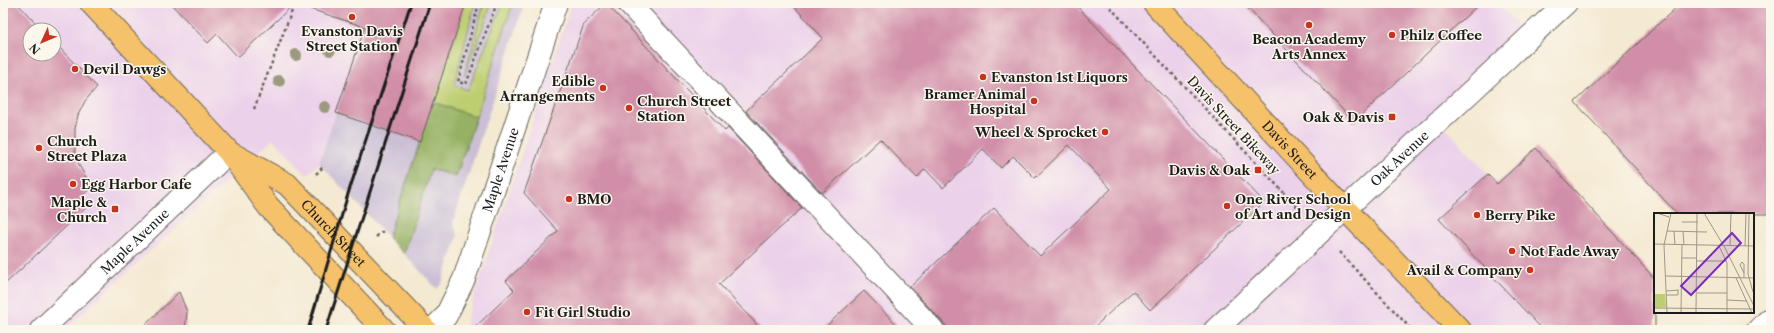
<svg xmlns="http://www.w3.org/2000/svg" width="1774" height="333" font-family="'Libre Caslon Text',serif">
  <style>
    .built { fill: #ecd1ea; fill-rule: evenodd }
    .industrial { fill: #cbbfd5 }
    .green { fill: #bdce71; stroke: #6c7546 }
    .forest { fill: #96b163; stroke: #596640 }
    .building { fill: #d18ea8 }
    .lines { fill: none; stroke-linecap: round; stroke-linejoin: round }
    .minor-casing { stroke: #68645b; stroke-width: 24 }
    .major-casing { stroke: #68645b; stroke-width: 24 }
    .path { stroke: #68645b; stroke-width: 2.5; stroke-dasharray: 3 3; stroke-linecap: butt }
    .minor { stroke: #fff; stroke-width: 22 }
    .major { stroke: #f5c16b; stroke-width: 22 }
    .rail { stroke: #1c1c1c; stroke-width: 3 }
    .tree { fill: #9c9a7e }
    .poi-dot { fill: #c8321e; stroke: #fbf7ec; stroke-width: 1.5 }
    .labels { text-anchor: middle; stroke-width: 3; stroke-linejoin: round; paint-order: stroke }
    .poi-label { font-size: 13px; font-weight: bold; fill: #1c1c1c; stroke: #fbf7ec; text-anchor: start }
    .street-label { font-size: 13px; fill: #1c1c1c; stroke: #fbf7ec }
    .inset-road { fill: none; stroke: #9e9789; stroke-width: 1 }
    .view { fill: #7b2cbf; fill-opacity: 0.15; stroke: #7b2cbf; stroke-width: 2 }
    .inset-edge { fill: none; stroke: #1c1c1c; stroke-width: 2 }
  </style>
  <rect width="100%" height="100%" fill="#fbf7ec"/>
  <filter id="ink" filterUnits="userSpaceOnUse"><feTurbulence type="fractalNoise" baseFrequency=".025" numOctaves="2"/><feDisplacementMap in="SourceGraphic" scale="8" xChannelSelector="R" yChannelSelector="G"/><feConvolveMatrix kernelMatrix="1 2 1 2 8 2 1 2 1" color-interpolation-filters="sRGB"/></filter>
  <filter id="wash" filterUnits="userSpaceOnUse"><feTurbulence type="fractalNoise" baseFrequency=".012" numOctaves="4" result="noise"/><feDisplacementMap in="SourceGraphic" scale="16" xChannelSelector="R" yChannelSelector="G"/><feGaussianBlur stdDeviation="0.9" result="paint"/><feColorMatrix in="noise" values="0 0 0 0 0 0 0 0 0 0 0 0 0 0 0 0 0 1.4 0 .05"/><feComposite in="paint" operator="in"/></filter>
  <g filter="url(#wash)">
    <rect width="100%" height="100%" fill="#f4e9d1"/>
    <g class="built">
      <path d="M3,3H331L327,14L365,27L319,163L307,175L273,139L64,330H3ZM30,30H54V54H30Z"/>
      <polygon points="572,3 1497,3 1533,41 1443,125 1633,330 463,330"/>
    </g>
    <polygon class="industrial" points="331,3 525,3 453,222 458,236 442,283 437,289 319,163 365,27 327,14"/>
    <g class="green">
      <polygon points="466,3 475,3 454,85 468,90 503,3 513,3 476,117 433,102"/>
      <polygon points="484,3 492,3 464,76"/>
    </g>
    <polygon class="forest" points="433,102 476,117 456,177 431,169 404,254 388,237"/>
    <g id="blocks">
      <g class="building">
        <polygon points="3,3 17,3 42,30 30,30 30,54 54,54 54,42 97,87 85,101 78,115 75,129 75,154 80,167 92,187 82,196 90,204 3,286"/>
        <polygon points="170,3 295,3 238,57 217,34 208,43"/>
        <polygon points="308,3 466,3 420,142 336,113 365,27 307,8"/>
        <polygon points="606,3 725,131 728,128 802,208 719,284 762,330 472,330 514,290 506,281 558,231 524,193 584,24"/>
        <polygon points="791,3 1074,3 1264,202 1150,310 1133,291 1091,330 950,330 910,287 994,208 1040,256 1111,189 1069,145 1035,178 1013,156 1001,168 983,149 943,188 925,169 917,178 880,139 822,193 746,111 823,38"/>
        <polygon points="1243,3 1480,3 1354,122"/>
        <polygon points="1681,3 1771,3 1771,214 1677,214 1575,102"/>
        <polygon points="1536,148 1655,279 1655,330 1543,330 1439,219 1488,174 1497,184"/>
        <polygon points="864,291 902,330 822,330"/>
        <polygon points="179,292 187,312 185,330 140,330"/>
      </g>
    </g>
  </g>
  <g filter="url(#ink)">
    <use href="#blocks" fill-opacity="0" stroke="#68645b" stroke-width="1"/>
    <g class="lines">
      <defs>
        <g id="minor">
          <polyline points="628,3 933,330"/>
          <path id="s1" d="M41,330L229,152"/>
          <path id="s2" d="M432,330L446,316L464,279L556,3"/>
          <path id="s3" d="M1215,330L1566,3"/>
          <polyline points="1758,330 1771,318"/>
        </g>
        <g id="major">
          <polyline points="91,3 229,152 268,206 384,330"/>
          <path id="s4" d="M1154,3L1345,209L1460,330"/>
          <path id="s5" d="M234,155L287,184L426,330"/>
        </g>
      </defs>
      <use href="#minor" class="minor-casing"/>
      <use href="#major" class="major-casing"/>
      <g class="path">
        <polyline points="479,3 458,82 466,84 497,3"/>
        <polyline points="1106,3 1301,211"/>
        <polyline points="254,109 295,3"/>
        <polyline points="316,174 323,167"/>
        <polyline points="376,237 383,231"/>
        <polyline points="1339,252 1412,330"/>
      </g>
      <use href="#minor" class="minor"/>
      <use href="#major" class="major"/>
      <g class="rail">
        <polyline points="308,330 348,194 411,3"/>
        <polyline points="326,330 430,3"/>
      </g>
    </g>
    <g class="tree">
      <circle cx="330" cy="50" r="6"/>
      <circle cx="296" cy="55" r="6"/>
      <circle cx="279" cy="81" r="6"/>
      <circle cx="325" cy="107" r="6"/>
    </g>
  </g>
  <g class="poi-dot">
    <circle cx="352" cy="17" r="4"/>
    <circle cx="1309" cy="25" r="4"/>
    <circle cx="1392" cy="35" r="4"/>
    <circle cx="75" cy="69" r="4"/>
    <circle cx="983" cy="77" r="4"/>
    <circle cx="603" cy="88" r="4"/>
    <circle cx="1034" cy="101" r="4"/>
    <circle cx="629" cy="108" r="4"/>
    <rect x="1388" y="113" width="8" height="8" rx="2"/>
    <circle cx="1105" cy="132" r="4"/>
    <circle cx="39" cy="148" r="4"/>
    <rect x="1254" y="166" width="8" height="8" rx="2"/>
    <circle cx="73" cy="184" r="4"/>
    <circle cx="569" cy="199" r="4"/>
    <circle cx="1227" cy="206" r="4"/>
    <rect x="111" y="205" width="8" height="8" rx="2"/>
    <circle cx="1477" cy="215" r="4"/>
    <circle cx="1512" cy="251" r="4"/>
    <circle cx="1530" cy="270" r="4"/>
    <circle cx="527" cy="312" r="4"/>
  </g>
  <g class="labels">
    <g class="poi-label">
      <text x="352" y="36" text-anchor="middle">Evanston Davis<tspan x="352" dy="15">Street Station</tspan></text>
      <text x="1400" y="40">Philz Coffee</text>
      <text x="1309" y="44" text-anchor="middle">Beacon Academy<tspan x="1309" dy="15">Arts Annex</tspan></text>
      <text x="83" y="74">Devil Dawgs</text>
      <text x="991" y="82">Evanston 1st Liquors</text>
      <text x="595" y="86" text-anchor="end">Edible<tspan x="595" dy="15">Arrangements</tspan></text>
      <text x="1026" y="99" text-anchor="end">Bramer Animal<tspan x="1026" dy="15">Hospital</tspan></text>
      <text x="637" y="106">Church Street<tspan x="637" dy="15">Station</tspan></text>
      <text x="1384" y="122" text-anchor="end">Oak &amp; Davis</text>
      <text x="1097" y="137" text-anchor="end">Wheel &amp; Sprocket</text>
      <text x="47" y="146">Church<tspan x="47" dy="15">Street Plaza</tspan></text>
      <text x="1250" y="175" text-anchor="end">Davis &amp; Oak</text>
      <text x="81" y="189">Egg Harbor Cafe</text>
      <text x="577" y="204">BMO</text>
      <text x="1235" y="204">One River School<tspan x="1235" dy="15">of Art and Design</tspan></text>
      <text x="107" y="207" text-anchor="end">Maple &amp;<tspan x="107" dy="15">Church</tspan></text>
      <text x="1485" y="220">Berry Pike</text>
      <text x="1520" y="256">Not Fade Away</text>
      <text x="1522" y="275" text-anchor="end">Avail &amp; Company</text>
      <text x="535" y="317">Fit Girl Studio</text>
    </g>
    <g class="street-label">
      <text transform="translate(1234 125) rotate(47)" y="5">Davis Street Bikeway</text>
      <text dy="5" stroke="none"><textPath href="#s4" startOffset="200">Davis Street</textPath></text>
      <text dy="5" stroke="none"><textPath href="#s3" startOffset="252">Oak Avenue</textPath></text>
      <text dy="5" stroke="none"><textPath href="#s2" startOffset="176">Maple Avenue</textPath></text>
      <text dy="5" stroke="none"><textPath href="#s5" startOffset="128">Church Street</textPath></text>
      <text dy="5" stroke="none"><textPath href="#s1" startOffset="129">Maple Avenue</textPath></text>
    </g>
  </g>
  <g transform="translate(1654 213)">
    <rect width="100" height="100" fill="#f4e9d1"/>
    <path d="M0,81H11L12,94L0,95Z" fill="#bdce71"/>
    <path class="inset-road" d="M3,0L15,4M50,0L71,35L100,93M95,0L94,61L99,79M28,9H44M13,18L53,19M20,18L21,32M29,18L30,32M100,23V75M0,31L100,33M76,32L77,0M65,33L73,50V100M91,33L92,0M28,45H43M43,48H73M90,60L86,52L88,49L90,51V65M12,63L99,65M82,65L98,100M12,78L25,77M43,80H73M12,82H24V77M73,87L93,88M0,95L100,96M13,100L10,32L17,0M27,100L28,32M42,100L43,0"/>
    <path class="view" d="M78,20L87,30L37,82L27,73Z"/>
    <rect width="100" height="100" class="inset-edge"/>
  </g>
  <rect width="1774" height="333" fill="none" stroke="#fbf7ec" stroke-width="16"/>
  <g transform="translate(42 42) rotate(226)"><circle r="19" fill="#fbf7ec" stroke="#a29f99"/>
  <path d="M0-3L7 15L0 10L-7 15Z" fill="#c8321e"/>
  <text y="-6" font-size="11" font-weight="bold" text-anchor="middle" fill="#1c1c1c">N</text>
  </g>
</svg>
